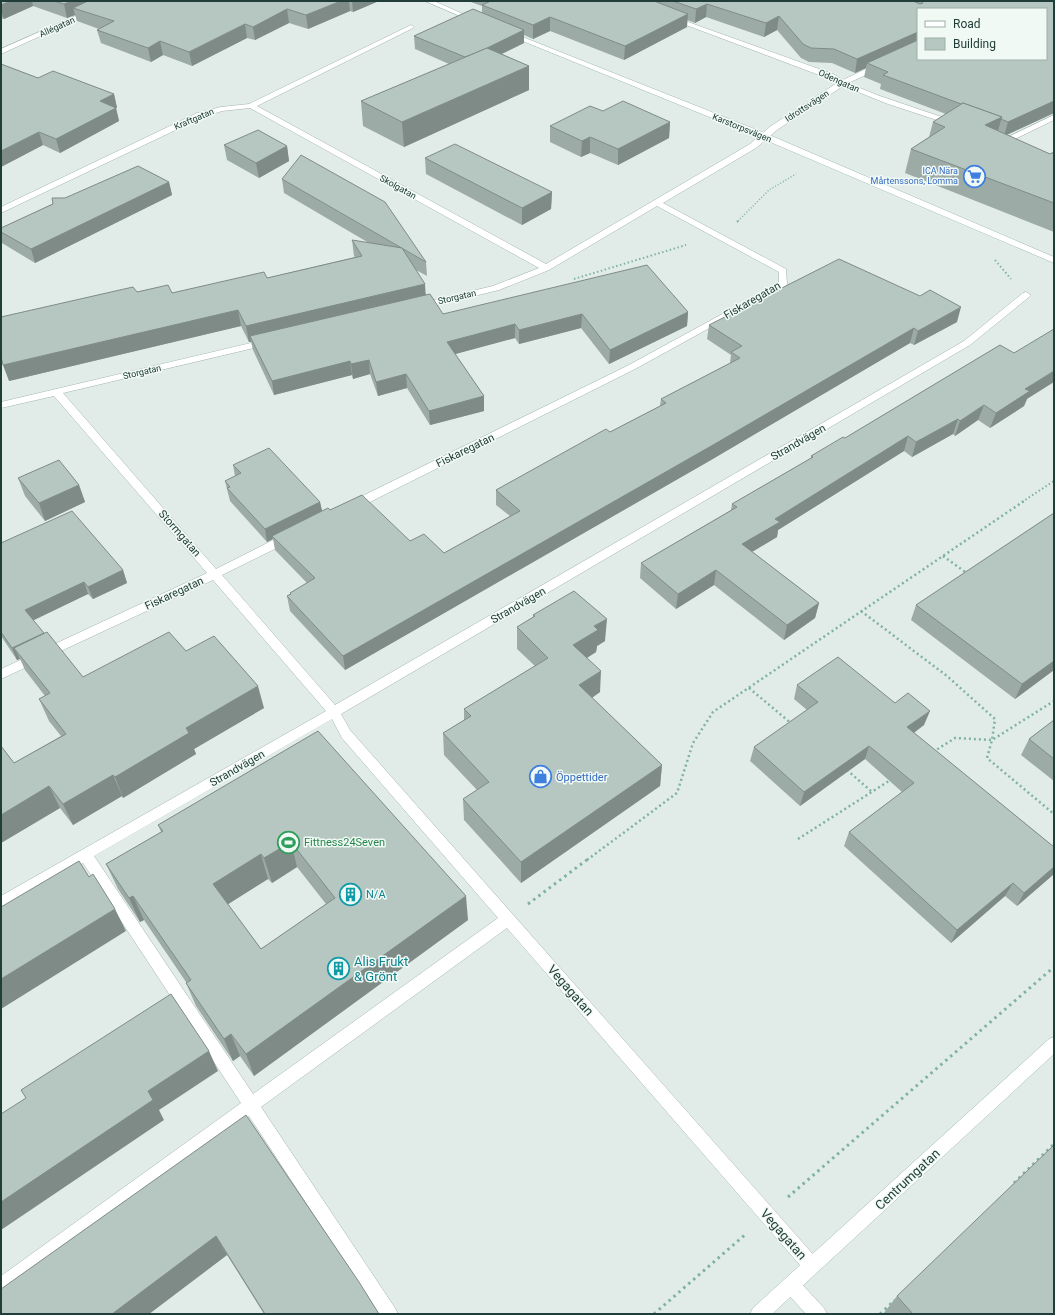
<svg xmlns="http://www.w3.org/2000/svg" width="1055" height="1315" font-family="Roboto,sans-serif">
  <style>
    .lines { fill: none; stroke-linecap: round; stroke-linejoin: round }
    .lane-casing { stroke: #a3b4af; stroke-width: 1 }
    .street-casing { stroke: #a3b4af; stroke-width: 1 }
    .secondary-casing { stroke: #9eb9b0; stroke-width: 1 }
    .path-far3 { stroke: #7fb2a4; stroke-width: 1.5; stroke-dasharray: 1 2; stroke-linecap: butt }
    .path-far2 { stroke: #7fb2a4; stroke-width: 2; stroke-dasharray: 1.5 2.5; stroke-linecap: butt }
    .path-far1 { stroke: #7fb2a4; stroke-width: 2.5; stroke-dasharray: 2 3; stroke-linecap: butt }
    .path { stroke: #7fb2a4; stroke-width: 3; stroke-dasharray: 2.5 4; stroke-linecap: butt }
    .lane { fill: #fff; fill-rule: evenodd }
    .street { fill: #fff; fill-rule: evenodd }
    .secondary { fill: #fff; fill-rule: evenodd }
    .wall { fill: #9daba6; fill-rule: evenodd }
    .shaded-wall { fill: #7f8b87 }
    .building { fill: #b6c7c1; stroke: #7f8b87; fill-rule: evenodd }
    .labels { text-anchor: middle; stroke-width: 3; stroke-linejoin: round; paint-order: stroke }
    .far-street-label { font-size: 9px; fill: #203e37; stroke: #f1f9f5 }
    .far-shop-label { font-size: 9px; fill: #366cbe; stroke: #f1f9f5; text-anchor: end }
    .street-label { font-size: 11px; fill: #203e37; stroke: #f1f9f5 }
    .shop-label { font-size: 11px; fill: #366cbe; stroke: #f1f9f5; text-anchor: start }
    .leisure-label { font-size: 11px; fill: #27864d; stroke: #f1f9f5; text-anchor: start }
    .culture-label { font-size: 11px; fill: #0d838f; stroke: #f1f9f5; text-anchor: start }
    .near-culture-label { font-size: 13px; fill: #0d838f; stroke: #f1f9f5; text-anchor: start }
    .near-street-label { font-size: 13px; fill: #203e37; stroke: #f1f9f5 }
  </style>
  <rect width="100%" height="100%" fill="#e1ece8"/>
  <g class="lines">
    <defs>
      <polygon id="lane" points="791,1276 797,1279 824,1308 827,1314 806,1314 785,1291 782,1285 785,1279"/>
      <g id="street">
        <polygon points="109,1 117,1 1,54 1,49"/>
        <polygon points="670,17 674,17 833,74 843,80 878,63 884,63 884,67 848,83 877,95 959,123 955,125 952,125 888,104 843,86 777,130 756,148 663,203 786,269 787,284 786,286 635,369 356,509 348,509 347,506 348,503 629,365 779,283 779,272 657,206 549,270 499,290 420,309 417,308 415,306 417,304 493,286 539,268 250,108 222,111 203,117 1,213 1,207 197,113 221,107 249,104 411,25 414,27 413,28 257,106 546,264 750,144 771,126 837,83 827,78 670,19"/>
        <polygon points="1054,115 1054,120 1007,143 1001,143 1000,141"/>
        <path d="M1026,292L1031,295L1029,297L970,345L341,714L350,730L818,1260L820,1266L818,1272L812,1274L806,1272L507,928L261,1107L395,1308L398,1314H379L249,1116L7,1292L1,1295V1276L241,1103L83,863L1,909V896L326,711L213,580L1,679V669L207,573L54,396L1,408V402L268,339L271,340L273,342L271,344L63,393L216,569L285,534H293L295,537L293,540L222,575L335,705L964,341L1023,293ZM332,719L342,738L498,918L253,1094L94,856Z"/>
      </g>
      <g id="secondary">
        <polygon points="425,1 434,1 479,21 474,22"/>
        <polygon points="510,32 767,134 1054,257 1054,263 761,138 508,35 508,33"/>
        <polygon points="1054,1037 1054,1054 772,1314 750,1314 753,1308 1049,1039"/>
      </g>
    </defs>
    <use href="#lane" class="lane-casing"/>
    <use href="#street" class="street-casing"/>
    <use href="#secondary" class="secondary-casing"/>
    <polyline class="path-far3" points="738,221 769,190 796,174"/>
    <g class="path-far2">
      <polyline points="737,222 739,220"/>
      <polyline points="995,260 1011,279"/>
      <polyline points="574,279 686,245"/>
      <polyline points="1022,502 1054,481"/>
    </g>
    <g class="path-far1">
      <polyline points="943,556 968,574"/>
      <polyline points="861,611 947,676 995,719 992,740 987,758 1054,814"/>
      <polyline points="749,688 792,724"/>
      <polyline points="933,752 955,738 992,740 1054,701"/>
      <polyline points="847,770 872,792"/>
      <polyline points="798,839 892,779"/>
      <polyline points="587,860 677,793 693,743 713,712 1024,501"/>
    </g>
    <g class="path">
      <polyline points="528,904 588,859"/>
      <polyline points="1014,1183 1054,1144"/>
      <polyline points="788,1197 1054,967"/>
      <polyline points="654,1314 747,1233"/>
      <polyline points="880,1314 895,1300"/>
    </g>
    <use href="#lane" class="lane"/>
    <use href="#street" class="street"/>
    <use href="#secondary" class="secondary"/>
  </g>
  <g class="wall">
    <polygon points="1,1 379,1 353,12 350,11 308,29 289,23 255,40 247,38 192,66 163,55 151,62 101,43 97,30 99,29 77,21 75,15 67,18 33,6 4,19 1,18"/>
    <path d="M468,1H1054V113L1007,135L1050,154L1054,152V232L905,173L911,149L929,137L933,122L946,114L880,89L881,84L864,77L866,68L855,73L832,63L809,62L801,58L777,30L764,37L706,17L695,23L687,20V27L624,60L550,31L533,39L524,35V43L502,54L529,66V90L404,147L363,126L361,101L449,64L415,49L414,36L473,9L482,13V6ZM918,9H1046V59H918Z"/>
    <polygon points="1,64 38,78 114,94 117,108 116,108 119,121 60,153 43,145 1,167"/>
    <polygon points="670,122 669,138 618,165 590,153 581,157 550,142 550,126"/>
    <polygon points="224,145 287,146 289,161 259,178 227,160"/>
    <polygon points="425,158 552,192 551,209 522,225 426,174"/>
    <polygon points="282,179 426,262 427,276 416,270 426,295 443,314 688,312 687,326 609,364 581,328 519,344 515,338 455,354 484,396 484,411 430,425 407,388 378,396 370,374 353,379 352,375 274,395 253,350 251,342 249,342 241,326 9,381 137,292 172,293 267,278 355,257 354,256 352,240 369,243 284,193"/>
    <polygon points="169,182 172,195 35,263 2,243 1,240 1,228 65,198"/>
    <polygon points="957,322 914,345 910,343 711,460 345,670 290,611 287,596 290,594 290,593 307,583 275,550 273,539 267,542 230,501 225,481 235,476 233,465 320,502 322,511 330,510 410,541 444,553 510,516 496,505 496,490 610,432 660,406 661,399 730,363 731,355 707,339 709,325"/>
    <polygon points="1000,345 1027,399 1024,406 990,428 978,420 955,436 953,434 912,457 904,451 778,530 777,537 752,552 819,603 815,618 784,640 714,585 676,609 640,578 641,563 731,510 732,504 811,458 811,456 845,438"/>
    <polygon points="18,478 79,485 85,502 45,521 25,496"/>
    <polygon points="1054,513 1054,670 1015,699 911,620 916,605"/>
    <polygon points="1,543 123,570 127,583 93,599 88,594 33,620 44,634 83,677 186,651 264,708 194,749 196,754 123,798 122,796 73,825 60,808 1,843 1,746 14,763 61,736 49,721 39,699 45,696 25,670 20,659 17,660 1,636"/>
    <polygon points="533,615 605,641 597,646 596,652 587,658 600,692 592,698 662,765 660,786 521,883 464,820 463,799 477,790 444,755 443,733 464,720 464,709 535,666 517,649 517,627 533,617"/>
    <polygon points="797,685 895,703 924,725 914,733 1054,847 1054,874 1017,906 1005,896 951,943 844,846 849,832 902,792 865,759 800,806 750,761 754,747 807,710 794,699"/>
    <polygon points="1054,720 1054,781 1021,755 1029,739"/>
    <path d="M318,731L468,920L254,1076L240,1056L233,1061L196,1006L186,983V982L144,920L140,922L118,889L106,864L161,832L158,825ZM297,867L326,904L261,949L228,904L268,879L272,883Z"/>
    <polygon points="246,1115 379,1314 264,1314 227,1255 149,1314 1,1314"/>
    <polygon points="897,1296 1054,1314 883,1314"/>
  </g>
  <g class="shaded-wall">
    <polygon points="11,1 32,1 33,6 4,19 1,11 1,5"/>
    <polygon points="72,1 105,1 73,8 75,15 67,18 64,4"/>
    <polygon points="341,1 349,1 350,11 308,29 306,15"/>
    <polygon points="352,1 379,1 353,12"/>
    <polygon points="707,4 706,17 695,23 696,9"/>
    <polygon points="287,9 289,23 255,40 253,27"/>
    <polygon points="688,14 687,27 624,60 625,46"/>
    <polygon points="779,16 777,30 764,37 766,23"/>
    <polygon points="550,17 550,31 533,39 533,25"/>
    <polygon points="245,24 247,38 192,66 189,52"/>
    <polygon points="524,30 524,43 466,71 466,58"/>
    <polygon points="918,32 918,45 867,63 866,68 855,73 857,59"/>
    <polygon points="160,41 163,55 151,62 148,48"/>
    <polygon points="529,66 529,90 404,147 402,122"/>
    <polygon points="114,94 117,108 116,108 119,121 60,153 56,139 100,101"/>
    <polygon points="1054,101 1054,113 1004,136 1008,122"/>
    <polygon points="1002,117 995,141 985,125"/>
    <polygon points="670,122 669,138 618,165 618,149"/>
    <polygon points="39,132 43,145 1,167 1,151"/>
    <polygon points="590,137 590,153 581,157 582,141"/>
    <polygon points="287,146 289,161 259,178 256,163"/>
    <polygon points="169,182 172,195 35,263 31,249"/>
    <polygon points="552,192 551,209 522,225 522,208"/>
    <polygon points="425,284 426,300 250,336 251,342 249,342 246,326"/>
    <polygon points="961,307 957,322 914,345 918,331"/>
    <polygon points="238,310 241,326 9,381 3,365"/>
    <polygon points="688,312 687,326 609,364 610,350"/>
    <polygon points="582,314 581,328 519,344 519,330"/>
    <polygon points="515,324 515,338 448,356 447,342"/>
    <polygon points="914,328 910,343 711,460 345,670 343,656"/>
    <polygon points="369,360 370,374 353,379 351,364"/>
    <polygon points="350,361 352,375 274,395 272,381"/>
    <polygon points="1054,371 1054,382 1027,399 1024,406 990,428 996,413 1025,389"/>
    <polygon points="406,374 407,388 378,396 376,382"/>
    <polygon points="484,396 484,411 430,425 429,411"/>
    <polygon points="984,405 978,420 955,436 960,421"/>
    <polygon points="958,419 953,434 912,457 916,442"/>
    <polygon points="908,436 904,451 778,530 777,537 740,559 742,544 775,519"/>
    <polygon points="79,485 85,502 45,521 39,503"/>
    <polygon points="320,502 323,515 272,536 273,539 267,542 265,529"/>
    <polygon points="123,570 127,583 93,599 88,587"/>
    <polygon points="716,570 714,585 676,609 678,594"/>
    <polygon points="84,582 88,594 30,622 25,610"/>
    <polygon points="819,603 815,618 784,640 787,625"/>
    <polygon points="607,619 605,641 597,646 596,652 572,667 573,645 594,626"/>
    <polygon points="44,633 49,645 14,648 20,659 17,660 12,648"/>
    <polygon points="1054,661 1054,670 1015,699 1022,684"/>
    <polygon points="601,671 600,692 578,707 579,685"/>
    <polygon points="258,686 264,708 194,749 196,754 123,798 115,777 186,728"/>
    <polygon points="930,711 924,725 902,741 907,727"/>
    <polygon points="869,746 865,759 800,806 804,792"/>
    <polygon points="662,765 660,786 521,883 521,862"/>
    <polygon points="113,775 122,796 73,825 63,804"/>
    <polygon points="49,786 60,808 1,843 1,815"/>
    <polygon points="291,842 297,867 272,883 264,858"/>
    <polygon points="261,854 268,879 222,908 213,884"/>
    <polygon points="1054,867 1054,874 1017,906 1024,893"/>
    <polygon points="1013,883 1005,896 951,943 957,930"/>
    <polygon points="133,896 144,920 140,922 129,898"/>
    <polygon points="466,896 468,920 254,1076 246,1054"/>
    <polygon points="115,909 126,931 1,1009 1,979"/>
    <polygon points="231,1034 240,1056 233,1061 224,1039"/>
    <polygon points="209,1051 218,1071 159,1110 164,1120 1,1230 1,1202 148,1091"/>
    <polygon points="216,1236 227,1255 149,1314 112,1314"/>
  </g>
  <g class="building">
    <polygon points="1,1 11,1 1,5"/>
    <polygon points="54,1 72,1 64,4"/>
    <polygon points="88,1 341,1 306,15 287,9 253,27 245,24 189,52 160,41 148,48 97,30 114,21 73,8"/>
    <polygon points="491,1 654,1 688,14 625,46 550,17 533,25 482,5"/>
    <polygon points="673,1 913,1 920,4 923,3 922,1 1054,1 1054,101 1008,122 1001,119 1002,117 963,103 961,104 883,75 888,72 867,63 918,40 918,59 1046,59 1046,9 918,9 918,32 857,59 834,49 811,48 803,44 779,16 766,23 707,4 696,9"/>
    <polygon points="473,9 524,30 485,49 465,57 414,36"/>
    <polygon points="487,48 529,66 402,122 361,101"/>
    <polygon points="1,64 38,78 53,71 114,94 100,101 116,108 56,139 39,132 1,151"/>
    <polygon points="623,101 670,122 618,149 590,137 582,141 550,126 590,106 603,111"/>
    <polygon points="963,103 1002,117 985,125 1050,154 1054,152 1054,203 911,149 945,127 933,122"/>
    <polygon points="258,130 287,146 256,163 224,145"/>
    <polygon points="455,144 552,192 522,208 425,158"/>
    <polygon points="301,155 385,202 426,262 282,179"/>
    <polygon points="138,166 169,182 31,249 1,232 1,228 53,204 52,198 65,198"/>
    <polygon points="352,240 402,248 425,284 246,326 238,310 3,365 1,357 1,317 133,287 137,292 168,285 172,293 264,272 267,278 362,256"/>
    <polygon points="839,259 920,296 930,290 961,307 918,331 914,328 713,445 343,656 287,596 291,594 290,593 315,578 272,536 328,508 330,510 362,495 410,541 424,534 444,553 520,511 496,490 606,429 610,432 666,403 661,399 740,358 731,352 742,346 709,325"/>
    <polygon points="647,265 688,312 610,350 582,314 519,330 515,324 447,342 484,396 429,411 406,374 376,382 369,360 351,364 350,361 272,381 250,336 430,294 443,314"/>
    <polygon points="1054,329 1054,371 1025,389 1030,391 996,413 984,405 960,421 958,419 916,442 908,436 775,519 780,522 742,544 819,603 787,625 716,570 678,594 641,563 737,507 732,504 813,457 811,456 843,437 845,438 1000,345 1014,353"/>
    <polygon points="269,448 320,502 265,529 227,488 230,487 225,481 241,473 233,465"/>
    <polygon points="59,460 79,485 39,503 18,478"/>
    <polygon points="72,511 123,570 88,587 84,582 25,610 44,633 12,648 1,632 1,543"/>
    <polygon points="1054,513 1054,661 1022,684 916,605"/>
    <polygon points="574,591 607,619 594,626 598,630 573,645 601,671 579,685 662,765 521,862 463,799 489,782 443,733 471,716 464,709 548,658 517,627 535,616 533,615"/>
    <polygon points="47,632 83,677 169,632 186,651 214,636 258,686 186,728 189,733 115,777 113,775 63,804 49,786 1,815 1,746 14,763 66,734 39,699 50,693 14,648"/>
    <polygon points="838,657 895,703 908,693 930,711 907,727 1054,847 1054,867 1024,893 1013,883 957,930 849,832 914,783 869,746 804,792 754,747 818,702 797,685"/>
    <polygon points="1054,720 1054,759 1029,739"/>
    <path d="M318,731L466,896L246,1054L231,1034L224,1039L186,983L191,980L133,896L129,898L106,864L163,831L158,825ZM291,842L335,898L261,949L213,884L261,854L264,858Z"/>
    <polygon points="79,861 89,877 93,874 115,909 1,979 1,907"/>
    <polygon points="171,994 209,1051 148,1091 153,1100 1,1202 1,1114 26,1098 21,1090"/>
    <polygon points="246,1115 359,1282 379,1314 265,1314 216,1236 112,1314 1,1314 1,1289"/>
    <polygon points="1054,1145 1054,1314 913,1314 897,1296"/>
  </g>
  <defs>
    <symbol id="supermarket-ring" viewBox="-11 -11 22 22"><circle r="9.5" fill="#f1f9f5" stroke="#3f7fe0" stroke-width="1.5"/><path d="M-6-5.5h2.5l.6 2H6L4.5 2H-2.5L-4.4-4H-6ZM-1.5 3.2a1.3 1.3 0 1 0 .1 0ZM3 3.2a1.3 1.3 0 1 0 .1 0Z" fill="#3f7fe0"/></symbol>
    <symbol id="shop-ring" viewBox="-11 -11 22 22"><circle r="9.5" fill="#f1f9f5" stroke="#3f7fe0" stroke-width="1.5"/><path d="M-5-2.5h2.3a2.7 3.5 0 0 1 5.4 0H5L5.5 6h-11ZM-1.5-2.5h3a1.5 2.3 0 0 0-3 0Z" fill="#3f7fe0"/></symbol>
    <symbol id="stadium-ring" viewBox="-11 -11 22 22"><circle r="9.5" fill="#f1f9f5" stroke="#2e9e5b" stroke-width="1.5"/><path d="M0-5a6.5 5 0 1 0 0 10a6.5 5 0 1 0 0-10ZM-3.5-1.8h7v3.6h-7Z" fill="#2e9e5b"/></symbol>
    <symbol id="building-ring" viewBox="-11 -11 22 22"><circle r="9.5" fill="#f1f9f5" stroke="#0f9aa8" stroke-width="1.5"/><path d="M-4-6H4V6H1V3H-1V6H-4ZM-2.5-4.3h1.7v1.8h-1.7ZM.8-4.3h1.7v1.8H.8ZM-2.5-1h1.7V.8h-1.7ZM.8-1h1.7V.8H.8Z" fill="#0f9aa8"/></symbol>
  </defs>
  <g fill-rule="evenodd">
    <use href="#supermarket-ring" x="962" y="164" width="25" height="25"/>
    <use href="#shop-ring" x="528" y="764" width="25" height="25"/>
    <use href="#stadium-ring" x="276" y="830" width="25" height="25"/>
    <use href="#building-ring" x="338" y="882" width="25" height="25"/>
    <use href="#building-ring" x="326" y="956" width="25" height="25"/>
  </g>
  <g class="labels">
    <g class="far-street-label">
      <text transform="translate(57 27) rotate(-24)" y="3">Allégatan</text>
      <text transform="translate(839 81) rotate(24)" y="3">Odengatan</text>
      <text transform="translate(807 106) rotate(-33)" y="3">Idrottsvägen</text>
      <text transform="translate(194 119) rotate(-23)" y="3">Kraftgatan</text>
      <text transform="translate(742 128) rotate(22)" y="3">Karstorpsvägen</text>
      <text transform="translate(398 187) rotate(29)" y="3">Skolgatan</text>
      <text transform="translate(457 297) rotate(-13)" y="3">Storgatan</text>
      <text transform="translate(142 372) rotate(-13)" y="3">Storgatan</text>
    </g>
    <g class="far-shop-label">
      <text x="958" y="174">ICA Nära<tspan x="958" dy="10">Mårtenssons, Lomma</tspan></text>
    </g>
    <g class="street-label">
      <text transform="translate(752 300) rotate(-30)" y="4">Fiskaregatan</text>
      <text transform="translate(798 442) rotate(-30)" y="4">Strandvägen</text>
      <text transform="translate(465 450) rotate(-26)" y="4">Fiskaregatan</text>
      <text transform="translate(180 533) rotate(49)" y="4">Stormgatan</text>
      <text transform="translate(174 593) rotate(-25)" y="4">Fiskaregatan</text>
      <text transform="translate(518 605) rotate(-30)" y="4">Strandvägen</text>
      <text transform="translate(237 768) rotate(-30)" y="4">Strandvägen</text>
    </g>
    <g class="shop-label">
      <text x="556" y="781">Öppettider</text>
    </g>
    <g class="leisure-label">
      <text x="304" y="846">Fittness24Seven</text>
    </g>
    <g class="culture-label">
      <text x="366" y="898">N/A</text>
    </g>
    <g class="near-culture-label">
      <text x="354" y="966">Alis Frukt<tspan x="354" dy="15">&amp; Grönt</tspan></text>
    </g>
    <g class="near-street-label">
      <text transform="translate(571 990) rotate(49)" y="5">Vegagatan</text>
      <text transform="translate(907 1179) rotate(-43)" y="5">Centrumgatan</text>
      <text transform="translate(784 1234) rotate(49)" y="5">Vegagatan</text>
    </g>
  </g>
  <rect width="1055" height="1315" fill="none" stroke="#203e37" stroke-width="4"/>
  <rect x="917" y="8" width="130" height="52" fill="#f1f9f5" stroke="#9daea9"/>
  <rect x="925" y="21" width="20" height="6" fill="#ffffff" stroke="#9daea9"/>
  <text x="953" y="28" font-size="12" fill="#203e37">Road</text>
  <rect x="925" y="38" width="20" height="12" fill="#b6c7c1" stroke="#9daea9"/>
  <text x="953" y="48" font-size="12" fill="#203e37">Building</text>
</svg>
